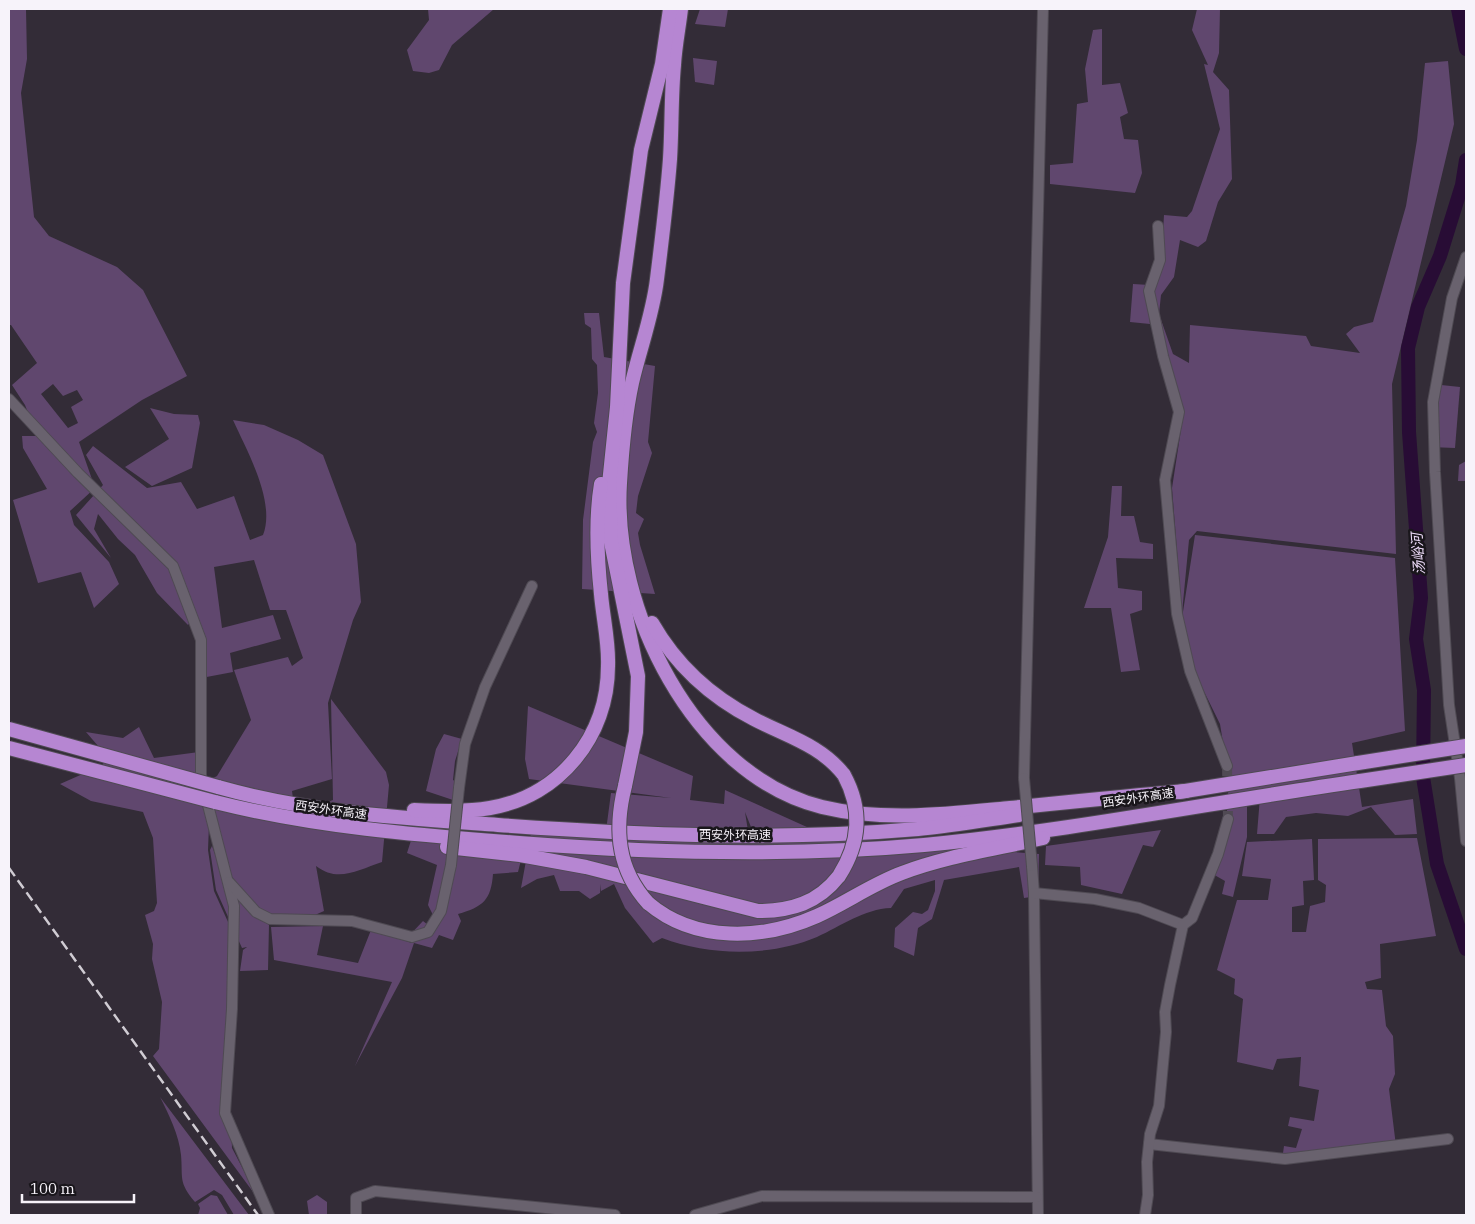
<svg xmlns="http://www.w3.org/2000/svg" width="1475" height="1224" font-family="'IBM Plex Serif','Noto Sans SC',serif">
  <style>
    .green { fill: #60476e; fill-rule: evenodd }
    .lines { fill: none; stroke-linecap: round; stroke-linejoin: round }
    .river { stroke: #280c35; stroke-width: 14 }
    .minor-tunnel { stroke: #504a54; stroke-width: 10; stroke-dasharray: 10 5; stroke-linecap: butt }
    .minor-casing { stroke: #4f4a53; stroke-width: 12 }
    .highway-casing { stroke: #4f4a53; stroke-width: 16 }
    .minor { stroke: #69626e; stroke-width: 10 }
    .highway { stroke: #b686d2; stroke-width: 14 }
    .rail { stroke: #d0ccd3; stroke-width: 2.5; stroke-dasharray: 10 5; stroke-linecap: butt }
    .minor-bridge-casing { stroke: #4f4a53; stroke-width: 12; stroke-linecap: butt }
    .highway-bridge-casing { stroke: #4f4a53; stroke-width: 16; stroke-linecap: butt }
    .minor-bridge { stroke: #69626e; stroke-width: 10 }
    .highway-bridge { stroke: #b686d2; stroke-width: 14 }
    .labels { text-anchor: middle; stroke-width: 5; stroke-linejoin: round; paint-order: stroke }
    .street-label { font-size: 12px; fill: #f7f3fa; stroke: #19161b }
    .water-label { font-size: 14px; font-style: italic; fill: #eedcfa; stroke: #19161b }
  </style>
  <rect width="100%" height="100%" fill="#332c37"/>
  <g class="green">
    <path d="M9,9H26L27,59L21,93L34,217L49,236L117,267L143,290L187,376L142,400L79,442L95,488L70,511L74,525L109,562L119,584L94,608L81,572L38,583L13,500L47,489L23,448L22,436H37L25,405L12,385L37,363L11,325H9ZM53,384L63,396L77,390L83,400L71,407L78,423L68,428L41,394Z"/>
    <polygon points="428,9 494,9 452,45 439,70 429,73 413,71 407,50 429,20"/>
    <polygon points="700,9 728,9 725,27 695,24"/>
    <polygon points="1197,9 1220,9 1219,53 1213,72 1229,90 1232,179 1218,202 1206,241 1198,247 1180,240 1174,277 1161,295 1159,314 1173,354 1189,363 1190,325 1306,336 1311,346 1360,353 1346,334 1354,327 1373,322 1406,206 1417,140 1425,63 1448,61 1454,124 1392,384 1396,554 1197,531 1189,540 1182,613 1172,488 1184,410 1149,317 1150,324 1130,322 1133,284 1150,285 1161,267 1164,215 1187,217 1192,211 1220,129 1204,64 1208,65 1192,30"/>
    <polygon points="1102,29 1102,85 1120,83 1128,113 1120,117 1124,139 1138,140 1142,173 1135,193 1050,184 1050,165 1073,163 1077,104 1088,102 1085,69 1093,30"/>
    <polygon points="693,58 717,61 714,85 695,82"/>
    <polygon points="584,313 599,313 604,357 655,366 648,442 652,453 638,496 636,513 644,519 638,533 640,545 655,594 582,589 583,520 593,442 597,432 594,423 598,393 597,365 592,359 591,328 585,324"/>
    <polygon points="1432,384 1460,387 1455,448 1430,447"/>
    <polygon points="150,408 174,414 198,415 200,423 192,468 152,486 125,467 169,439"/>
    <path d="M233,420L264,425L298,440L323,455L356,544L361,602L353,620L328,703L332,779L292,791L295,814L333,800L331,699L386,772L389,785L382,862C358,870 338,883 316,866L324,911L315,915L296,914L284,918L262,916L230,886L209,825L208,850L214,891L238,944L228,1025L232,1148L259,1200L153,1056L159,1049L162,1002L152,959L153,944L145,915L154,911L157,903L153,838L143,812L91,801L60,784L103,765L105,754L86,732L123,738L139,727L154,758L199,752L202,784L217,776L251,720L234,670L288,657L292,666L303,658L286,610H270L254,560L214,567L222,628L273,615L281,639L230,653L233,672L196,679L198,626L195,614L188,625L157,593L135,555L118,539L98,514L94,529L111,558L76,515L103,485L86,455L93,446L147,488L181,482L197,509L234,496L250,540L263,535C276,502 247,451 233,420Z"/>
    <polygon points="1466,461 1466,481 1458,481 1459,465"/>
    <polygon points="1112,486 1122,486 1121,516 1134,516 1140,542 1153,544 1153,559 1116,558 1118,588 1142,591 1142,610 1130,614 1140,670 1121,672 1111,608 1084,608 1108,537"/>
    <polygon points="1195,535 1395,558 1405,731 1352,743 1362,807 1413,799 1417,834 1395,835 1371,807 1348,816 1316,813 1286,817 1274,834 1257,834 1260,797 1247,796 1247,837 1233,897 1222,894 1225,881 1211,873 1225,841 1229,779 1220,724 1193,669 1182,618"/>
    <path d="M528,706L693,776L690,800L724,804L725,790L818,832L751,827L745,812L748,831L1039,854L1038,896L1024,898L1019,867L944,880L932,919L918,928L914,956L894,947L895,928L913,912L922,914L928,910L935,891V880L904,889L891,908C864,909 841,926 817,937C769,957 710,956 662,938L653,943L625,908L614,884L601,891V884L600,893L590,899L579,891H560L554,875L537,879L521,888L532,828L605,838L611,793L671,798L529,779L525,759Z"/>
    <polygon points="444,734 462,739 455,761 453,780 460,784 453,791 456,801 426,791 436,749"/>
    <path d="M422,806L453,817L447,837L521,860L518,872L493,874C491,900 483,907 458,914L461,921L453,940L439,935L432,948L414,943L402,978L355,1066L392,982L274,960L271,927L323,926L317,955L358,963L371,930L412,943L408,937L423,921L428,925L433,915L428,905L437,865L407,853Z"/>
    <polygon points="1161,830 1153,847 1143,845 1122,894 1081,885 1080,867 1045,865 1046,846"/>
    <polygon points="1417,838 1436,936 1380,944 1381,978 1365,982 1367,989 1382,990 1386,1026 1393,1036 1395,1074 1389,1089 1396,1146 1282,1160 1284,1146 1296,1148 1302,1129 1288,1126 1290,1117 1314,1121 1319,1090 1299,1086 1301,1057 1277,1059 1273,1070 1237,1062 1243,999 1234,994 1235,979 1217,970 1237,900 1268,900 1271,879 1242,876 1247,842 1312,839 1314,880 1303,881 1304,905 1292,907 1292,932 1306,932 1310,906 1325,902 1326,885 1318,880 1318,839"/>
    <polygon points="212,846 227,888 269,925 268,970 240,971 243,950 247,947 242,948 216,890 210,850"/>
    <path d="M160,1097L249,1215H234L222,1195L214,1190L195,1202C178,1182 183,1178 181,1155C179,1135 169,1115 160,1097Z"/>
    <polygon points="211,1195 217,1196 228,1215 198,1215 200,1208 198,1204"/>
    <polygon points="317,1195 327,1202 327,1215 309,1215 307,1201"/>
  </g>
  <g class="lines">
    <g class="river">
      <polyline points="1458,9 1466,49"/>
      <polyline points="1466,160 1462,185 1440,256 1418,307 1408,348 1409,432 1421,598 1416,639 1424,690 1423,777 1437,864 1466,949"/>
    </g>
    <polyline class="minor-tunnel" points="1227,766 1228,819"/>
    <defs>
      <g id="minor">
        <polyline points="1158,226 1160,260 1149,291 1163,356 1179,412 1165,480 1177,614 1190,671 1227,766"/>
        <polyline points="1466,257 1452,298 1433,402 1435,472 1449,705 1460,778 1466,841"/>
        <polyline points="9,399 78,473 173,566 201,640 201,778 234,906 232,1009 225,1113 269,1215"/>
        <polyline points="1024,778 1043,9"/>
        <polyline points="459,788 465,744 485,687 532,586"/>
        <polyline points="1032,866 1034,893 1038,1215"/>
        <polyline points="229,882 256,912 270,919 352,921 412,937 428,932 441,911 451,865"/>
        <polyline points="1034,893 1095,899 1139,908 1183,925"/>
        <polyline points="1149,1144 1285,1159 1448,1139"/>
        <polyline points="356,1215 356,1198 375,1191 615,1215"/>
        <polyline points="695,1215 762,1196 1037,1197"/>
        <polyline points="1145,1215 1148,1195 1147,1162 1150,1134 1159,1106 1166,1032 1165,1012 1170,985 1183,925 1192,918 1218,854 1228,819"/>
      </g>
      <g id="highway">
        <path d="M681,9C679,27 675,46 674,65C671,96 672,128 670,159C667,199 662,239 657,279C653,314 640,348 632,383C625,415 622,450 620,483C612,608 693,775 822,807C884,822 948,814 1010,808C1069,802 1127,796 1186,791"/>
        <path d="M652,623C676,665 711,697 754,719C786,736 821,745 844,775"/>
        <polyline points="625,786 636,732 638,676 611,542 609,484 617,407 623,283 641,150 662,64 670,9"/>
        <path d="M218,787C310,813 403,818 498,825C638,835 778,841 918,829C952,826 985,820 1019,815"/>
        <polyline points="1179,792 1358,763"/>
        <path d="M215,802C315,827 416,835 519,843C653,853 790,857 924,845C1070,831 1215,802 1360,781"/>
        <path d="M414,810C439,811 466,812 490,808C560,796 608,736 608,666C609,642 603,618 601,594C597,557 595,520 601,484"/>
        <path d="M447,847L520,855L586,867L758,911C791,911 818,903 839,876"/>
        <path d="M648,903C695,943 763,940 817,916C846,903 872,884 902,873C947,856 996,849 1043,838"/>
      </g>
    </defs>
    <use href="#minor" class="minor-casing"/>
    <use href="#highway" class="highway-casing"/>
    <use href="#minor" class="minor"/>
    <use href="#highway" class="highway"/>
    <polyline class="rail" points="9,868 258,1215"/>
    <defs>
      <g id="minor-bridge">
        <polyline points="1024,778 1032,866"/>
        <polyline points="451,865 459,788"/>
      </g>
      <g id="highway-bridge">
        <polyline points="9,729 218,787"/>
        <polyline points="9,748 215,802"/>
        <polyline points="1358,763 1466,746"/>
        <polyline points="1360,781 1466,765"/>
        <path d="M625,786C614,829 617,869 648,903"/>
        <path d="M839,876C860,843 863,810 844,775"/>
      </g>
    </defs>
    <use href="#minor-bridge" class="minor-bridge-casing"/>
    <use href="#highway-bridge" class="highway-bridge-casing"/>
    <use href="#minor-bridge" class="minor-bridge"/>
    <use href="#highway-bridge" class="highway-bridge"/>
  </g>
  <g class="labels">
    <g class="street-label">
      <text transform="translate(1138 798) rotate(-8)" y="4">西安外环高速</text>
      <text transform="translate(331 810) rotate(8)" y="4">西安外环高速</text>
      <text x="735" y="839">西安外环高速</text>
    </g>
    <g class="water-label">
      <text transform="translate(1418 554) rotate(-94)" y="5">汤峪河</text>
    </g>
  </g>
  <rect width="1475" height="1224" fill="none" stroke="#f7f3fa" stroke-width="20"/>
  <path d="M22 1194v8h112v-8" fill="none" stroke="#f7f3fa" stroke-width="2.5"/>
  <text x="30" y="1194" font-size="15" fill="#f7f3fa" stroke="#19161b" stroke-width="4" paint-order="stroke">100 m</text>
</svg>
